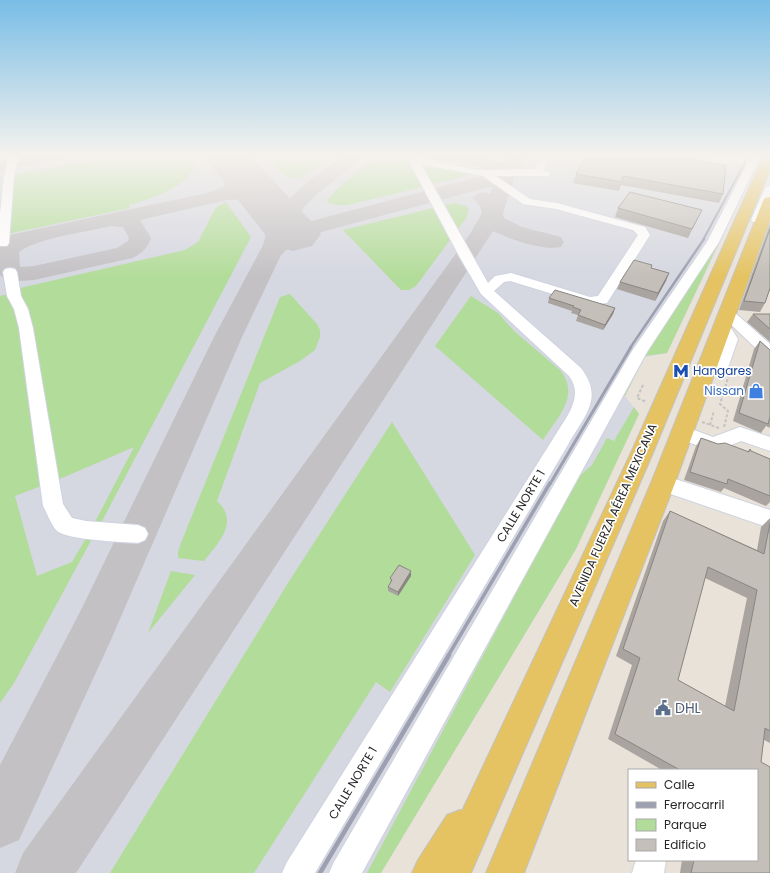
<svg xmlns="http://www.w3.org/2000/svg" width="770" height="873" font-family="Poppins,sans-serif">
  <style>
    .airport { fill: #d5d7e1 }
    .green { fill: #b2dc99 }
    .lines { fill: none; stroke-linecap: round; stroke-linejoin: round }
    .taxiway { fill: #c3c1c4; fill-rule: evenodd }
    .runway { fill: #c3c1c4; fill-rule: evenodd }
    .minor-casing { stroke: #cfd3df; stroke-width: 2 }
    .major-casing { stroke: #c3c3c3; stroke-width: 2 }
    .path { stroke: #c3c3c3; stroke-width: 2; stroke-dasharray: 3 2; stroke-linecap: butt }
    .minor { fill: #fff; fill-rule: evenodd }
    .major { fill: #e5c362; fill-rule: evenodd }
    .rail-far4 { stroke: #9da0b0; stroke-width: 2 }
    .rail-far3 { stroke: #9da0b0; stroke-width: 2.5 }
    .rail-far2 { stroke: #9da0b0; stroke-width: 3 }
    .rail-far1 { stroke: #9da0b0; stroke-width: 3.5 }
    .rail { stroke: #9da0b0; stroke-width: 4.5 }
    .wall { fill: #a9a49f; fill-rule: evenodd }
    .shaded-wall { fill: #898682 }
    .building { fill: #c4bfb9; stroke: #898682; fill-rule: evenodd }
    .labels { text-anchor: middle; stroke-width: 3.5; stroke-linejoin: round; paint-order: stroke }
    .transit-label { font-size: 12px; fill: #164399; stroke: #fff; text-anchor: start }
    .shop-label { font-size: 12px; fill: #366cbe; stroke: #fff; text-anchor: end }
    .street-label { font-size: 12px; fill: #272727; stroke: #fff }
    .near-service-label { font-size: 14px; fill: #4e5e75; stroke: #fff; text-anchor: start }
  </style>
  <rect width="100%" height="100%" fill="#e9e2d9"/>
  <polygon class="airport" points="0,155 762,155 667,353 645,357 625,396 639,414 576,549 381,873 0,873"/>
  <g class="green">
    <path d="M121,155H185L195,165C185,189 152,198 129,205L130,208L7,234L13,175Z"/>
    <path d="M265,155H332C321,163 303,183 288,177C281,174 270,160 265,155Z"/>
    <path d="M378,156L409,161L423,187L347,205H336L327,202C333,189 365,165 378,156Z"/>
    <polygon points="421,164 471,174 472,174 433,184"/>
    <polygon points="226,202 251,237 100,525 94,524 134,447 55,481 16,289 185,250 198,242 215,209 218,206"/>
    <polygon points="454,203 466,206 469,209 467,217 458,229 445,205"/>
    <polygon points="433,208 450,240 416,286 409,290 401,290 343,230"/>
    <polygon points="723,234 667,353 645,356 625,396 618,392 718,236"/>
    <polygon points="9,294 20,328 41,486 15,496 37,576 72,562 88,535 94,535 14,683 0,703 0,296"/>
    <path d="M290,294L317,324L320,330V337L315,350L300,361L260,383L217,501C240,522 218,543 204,561L178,558V552L181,543L280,297Z"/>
    <path d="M471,296L498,313L514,331L560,370C581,396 557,418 543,440L435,346Z"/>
    <polygon points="634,407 639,414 576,549 381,873 367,873 511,603 545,523 566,488 592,465 607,438 614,441"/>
    <polygon points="392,422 475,555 390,692 376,682 254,873 110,873 288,583"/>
    <polygon points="171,571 195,575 148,633"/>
  </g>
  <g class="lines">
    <g class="taxiway">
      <polygon points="30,155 67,155 64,159 58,160 0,170 0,160"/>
      <path d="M345,155H364L314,197L304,207L296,225L494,173L474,165L433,159L431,155H475L504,163L510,155H526L516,173L503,213L504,218L522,227L561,237L564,242L561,247C544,251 509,239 493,231L76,873H15L23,853L470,234L482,213L480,206L473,198L476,194L483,192L490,194L493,186L310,235L296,241L281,255L242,337L110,642L19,840L0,848V765L80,612L214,337L263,245L267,230L266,220L263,213L253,202L245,199L227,200L140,220L151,238C148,248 141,254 132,258L34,280L18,281L2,277L0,275V237L207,193L221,188L229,182L230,175L229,169L232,165L238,163L244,165C250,173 250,180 245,187L265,193L282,210C295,187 324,171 345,155ZM111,226L123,227L129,238L128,241L117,248L34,266L20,267L19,252C37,238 87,232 111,226Z"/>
    </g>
    <polygon class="runway" points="203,155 249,155 312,222 321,234 312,246 293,251 274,246"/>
    <defs>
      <g id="minor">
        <polygon points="9,155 19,155 14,176 9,243 7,246 0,246 0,213 4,176"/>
        <path d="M412,155H420V158L477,170L534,169L544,155H553L543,170L549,172L550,174L549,176H496L530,199L557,203L641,226L645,227L650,235L607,303L589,305L510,281L504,282L494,291L581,368C604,398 585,415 569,443L315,873H282L287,862L568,415C575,402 579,389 569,376L481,294L459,256L410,163ZM421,164L483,176L523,204L556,209L633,230L638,235L598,296L590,297L511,273L495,276L488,283Z"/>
        <polygon points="696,155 714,155 726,157 733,155 749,158 752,155 761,155 719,242 647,352 362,873 329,873 334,862 632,351 707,242 747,164 734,161 727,163 698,157"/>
        <polygon points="770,185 770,202 763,220 761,222 753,222 751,220 765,188"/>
        <path d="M10,268L15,269L17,272L21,296L28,309L33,328L63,504L72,518L86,521L138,525L145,528L148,534L145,540L138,543C122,542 67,540 57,531C51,525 47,513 43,506L19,328L14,309L7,296L3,272L5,269Z"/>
        <polygon points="728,310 733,311 770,344 770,358 765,357 723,317 721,314 723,311"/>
        <path d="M723,321L728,323L738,339L729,365C724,373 709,378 700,376L698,372L700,368L714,362L722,339L716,326L718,323Z"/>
        <polygon points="683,426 713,437 740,427 770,437 770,451 741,441 722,449 712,451 677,438 674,433 677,428"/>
        <polygon points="663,475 770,510 770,528 656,489 653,483 656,477"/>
        <polygon points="636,860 666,860 664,873 632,873"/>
      </g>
      <g id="major">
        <polygon points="764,155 770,155 770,169 652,455 471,873 412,873 418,860 447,815 460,810 462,811 630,455"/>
        <polygon points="770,197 770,220 675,483 524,873 486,873 651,483 763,201 765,198"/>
      </g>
    </defs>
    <use href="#minor" class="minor-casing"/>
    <use href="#major" class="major-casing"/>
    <g class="path">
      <polyline points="643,385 637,398 647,402"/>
      <polyline points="702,422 719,428"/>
      <polyline points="710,425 714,411"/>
      <polyline points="724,427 728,411 720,404 729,375"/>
    </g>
    <use href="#minor" class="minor"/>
    <use href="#major" class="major"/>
    <polyline class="rail-far4" points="703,240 749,155"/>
    <polyline class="rail-far3" points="630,348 704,239"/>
    <polyline class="rail-far2" points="550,484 631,347"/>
    <polyline class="rail-far1" points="448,656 550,483"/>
    <polyline class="rail" points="320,873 449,655"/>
  </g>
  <g class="wall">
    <polygon points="693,160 723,194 719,203 621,185 619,191 573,183 576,174"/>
    <polygon points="618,208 702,210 688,238 615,217"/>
    <polygon points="770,224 770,292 769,291 765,303 760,312 739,310"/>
    <polygon points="651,268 669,273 655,301 617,289 620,282"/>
    <polygon points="549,298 615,308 613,314 603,330 576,321 578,315 571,313 572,311 548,303"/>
    <polygon points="753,314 770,314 770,342 747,322"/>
    <polygon points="760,341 770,350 770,428 766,426 761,433 733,421 754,349"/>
    <polygon points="701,438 718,444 747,452 750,449 751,451 770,459 770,502 766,506 724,488 721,492 684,480 696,446"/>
    <path d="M670,511L757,550L761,527L770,518V743L764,740L761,762L770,873H680L682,860H757V770H662L608,739L632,665L616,656L663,521ZM705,578L747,598L725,706L678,680Z"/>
    <polygon points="411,571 411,576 398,596 388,591 388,587 391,583 390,578"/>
  </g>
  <g class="shaded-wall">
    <polygon points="669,273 666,281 655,301 658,293"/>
    <polygon points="615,308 613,314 603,330 605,325"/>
    <polygon points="411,571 411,576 398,596 398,592"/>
  </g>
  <g class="building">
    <polygon points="586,155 694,155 693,160 726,166 723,194 623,176 622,182 576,174"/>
    <polygon points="630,192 702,210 692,229 618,208"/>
    <polygon points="770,229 770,288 765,303 744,301"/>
    <polygon points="634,260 652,265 651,268 669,273 658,293 620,282"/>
    <polygon points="555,290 615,308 605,325 578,315 581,310 573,307 574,306 549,298"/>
    <polygon points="753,314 770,314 770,329"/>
    <polygon points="760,341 770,350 770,417 768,424 739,413"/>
    <polygon points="701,438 718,444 725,443 749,452 750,449 751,451 770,459 770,496 728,479 727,484 690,472"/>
    <path d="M670,511L764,554L770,523V731L765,728L761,762L770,767V873H691L694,860H757V770H680L615,734L640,658L623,649ZM708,567L757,590L734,711L678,680Z"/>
    <polygon points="399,565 411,571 398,592 388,587 392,580 390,578"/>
  </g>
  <linearGradient id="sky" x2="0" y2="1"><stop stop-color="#79bde6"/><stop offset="0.56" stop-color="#f5f2ee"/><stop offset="1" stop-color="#f5f2ee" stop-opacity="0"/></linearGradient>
  <rect width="770" height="277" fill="url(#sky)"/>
  <defs>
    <symbol id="metro-bare" viewBox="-9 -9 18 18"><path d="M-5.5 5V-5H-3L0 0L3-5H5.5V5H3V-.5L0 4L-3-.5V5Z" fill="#1a4fb4" stroke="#fff" stroke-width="2.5" paint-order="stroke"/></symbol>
    <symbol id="shop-bare" viewBox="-9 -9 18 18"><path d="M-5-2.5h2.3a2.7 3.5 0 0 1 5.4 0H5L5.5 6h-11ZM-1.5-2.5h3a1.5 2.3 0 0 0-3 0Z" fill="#3f7fe0" stroke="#fff" stroke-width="2.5" paint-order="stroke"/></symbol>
    <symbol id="civic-bare" viewBox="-9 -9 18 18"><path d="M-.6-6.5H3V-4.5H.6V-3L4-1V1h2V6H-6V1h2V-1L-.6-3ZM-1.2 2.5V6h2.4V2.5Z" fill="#5c6f8a" stroke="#fff" stroke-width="2.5" paint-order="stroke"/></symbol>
  </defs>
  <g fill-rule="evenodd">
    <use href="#metro-bare" x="670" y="360" width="22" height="22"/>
    <use href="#shop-bare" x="745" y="380" width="22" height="22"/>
    <use href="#civic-bare" x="652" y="697" width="22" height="22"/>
  </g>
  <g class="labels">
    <g class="transit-label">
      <text x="693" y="375">Hangares</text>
    </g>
    <g class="shop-label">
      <text x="744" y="395">Nissan</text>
    </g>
    <g class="street-label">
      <text transform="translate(521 506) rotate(-59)" y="4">CALLE NORTE 1</text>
      <text transform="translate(613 515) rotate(-66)" y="4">AVENIDA FUERZA AÉREA MEXICANA</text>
      <text transform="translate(353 783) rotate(-59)" y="4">CALLE NORTE 1</text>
    </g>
    <g class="near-service-label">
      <text x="675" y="713">DHL</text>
    </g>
  </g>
  <rect x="628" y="769" width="130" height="92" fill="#ffffff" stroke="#a9a9a9"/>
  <rect x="636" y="782" width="20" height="6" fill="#e5c362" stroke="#a9a9a9"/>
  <text x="664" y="789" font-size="12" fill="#272727">Calle</text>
  <rect x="636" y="802" width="20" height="6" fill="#9da0b0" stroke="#a9a9a9"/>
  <text x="664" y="809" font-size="12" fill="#272727">Ferrocarril</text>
  <rect x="636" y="819" width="20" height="12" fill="#b2dc99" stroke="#a9a9a9"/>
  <text x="664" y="829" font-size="12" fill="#272727">Parque</text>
  <rect x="636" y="839" width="20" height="12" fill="#c4bfb9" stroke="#a9a9a9"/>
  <text x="664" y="849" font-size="12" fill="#272727">Edificio</text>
</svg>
